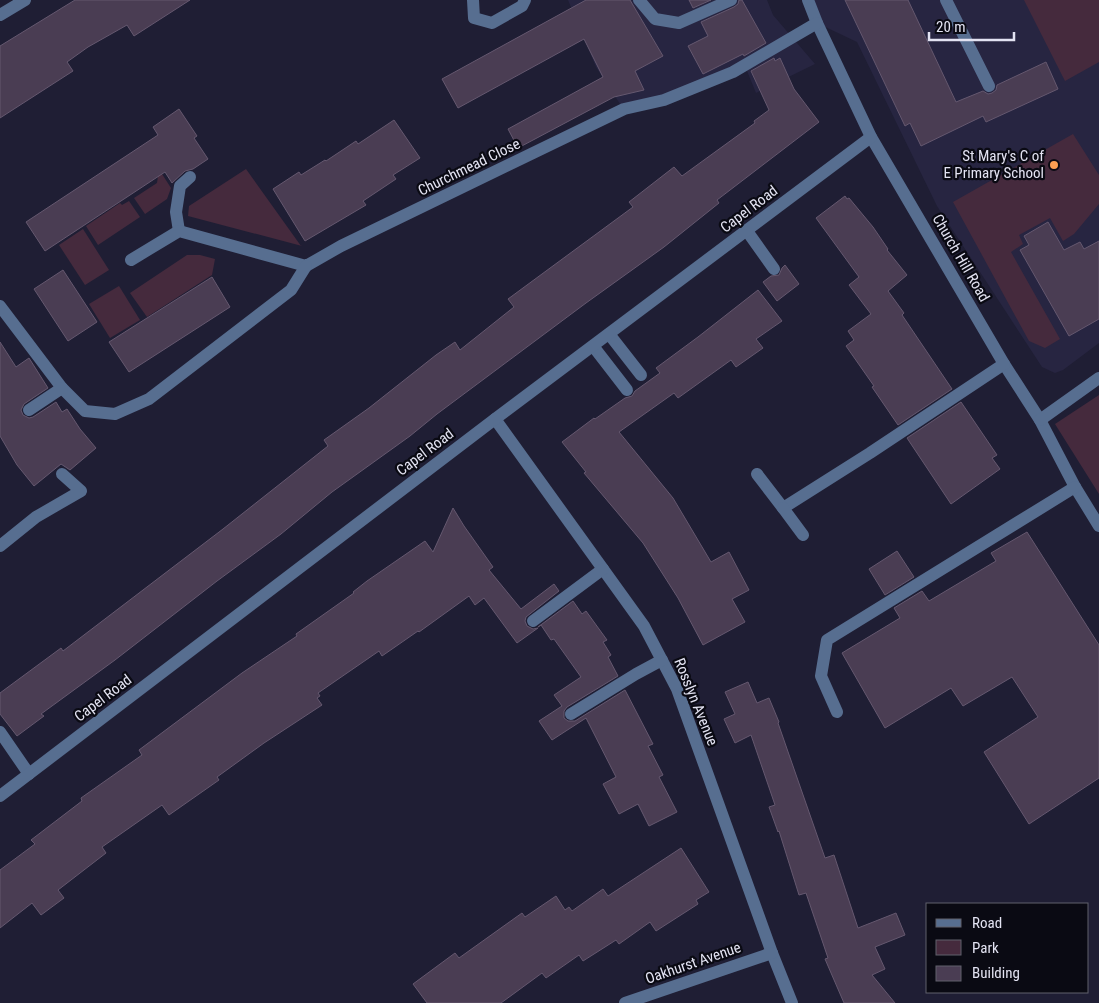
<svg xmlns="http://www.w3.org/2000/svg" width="1099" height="1003" font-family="'Roboto Condensed',sans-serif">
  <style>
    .built { fill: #272541 }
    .green { fill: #452a3d }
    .building { fill: #4a3d53; stroke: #65586f }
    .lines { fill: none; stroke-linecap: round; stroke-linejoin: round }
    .minor { stroke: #576e90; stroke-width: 12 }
    .poi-dot { fill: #fb9e52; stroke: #0a0a13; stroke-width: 2 }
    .labels { text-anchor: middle; stroke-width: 4.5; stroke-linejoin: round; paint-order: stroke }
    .poi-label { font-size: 15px; fill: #e3e3f2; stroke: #0a0a13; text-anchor: end }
    .street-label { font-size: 15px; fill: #e3e3f2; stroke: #0a0a13 }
  </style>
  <rect width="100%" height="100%" fill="#1f1e34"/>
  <g class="built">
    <polygon points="568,0 767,0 773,15 815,64 756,93 743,61 664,98 622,107 596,67"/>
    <polygon points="808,0 1099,0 1099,343 1063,370 1055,373 1042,367 937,206 857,42 817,23"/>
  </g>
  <g class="green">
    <polygon points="1024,0 1099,0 1099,62 1065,81"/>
    <polygon points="1073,134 1099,175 1099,204 1074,234 1063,241 1050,218 1019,235 1023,244 1011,252 1060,339 1045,348 1029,341 953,202"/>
    <polygon points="246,169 301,246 302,246 188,216 189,206"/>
    <polygon points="162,174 171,188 167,199 145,214 134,198 157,183 158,176"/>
    <polygon points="129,201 140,217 98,245 86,226 120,203 122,205"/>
    <polygon points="83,229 109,270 85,285 59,245"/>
    <polygon points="187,255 200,255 215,259 212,275 147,317 130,293"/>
    <polygon points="119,286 140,320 110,338 89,304"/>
    <polygon points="1099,395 1099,494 1055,424"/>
  </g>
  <g class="building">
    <polygon points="75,0 190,0 134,36 127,25 88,47 67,62 73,71 0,118 0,46"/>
    <polygon points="586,0 630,0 663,56 635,71 644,90 614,97 518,148 508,129 603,77 584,39 458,108 442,79"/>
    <polygon points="689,0 711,0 693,8"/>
    <polygon points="739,0 742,0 766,43 744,56 743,54 703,74 688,46 708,36 701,22 734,7 738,4"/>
    <polygon points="845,0 908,0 956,102 983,91 988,94 992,93 996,90 997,85 1046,62 1058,89 986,122 983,116 921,146 910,123 905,126"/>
    <polygon points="774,58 775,61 780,58 794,89 819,122 717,200 719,203 664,247 586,303 437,414 410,436 332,492 281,534 217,581 115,660 41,714 44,716 17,736 0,714 0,693 61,648 63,651 223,529 328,446 324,440 369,408 436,355 455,342 460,350 514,307 508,299 633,207 629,202 674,167 682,176 755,123 754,121 769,110 751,71"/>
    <polygon points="179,109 197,136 194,138 208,159 193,169 185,171 172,183 165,172 45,251 26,222 158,135 153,127"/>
    <polygon points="394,120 420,158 393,175 396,179 363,201 366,205 305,241 273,189 299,172 301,175 325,160 326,161 356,141 358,144"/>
    <polygon points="845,196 847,199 849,198 873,227 888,249 887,250 907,275 888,291 904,313 902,315 952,389 898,425 872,387 874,386 846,346 854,340 848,331 871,314 849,285 859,277 816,218"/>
    <polygon points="1048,222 1064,250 1080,242 1084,249 1099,241 1099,319 1069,336 1020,250 1029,245 1024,236"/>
    <polygon points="785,265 799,284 777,301 763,282 771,276 779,275 782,268"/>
    <polygon points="63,270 97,322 68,341 34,289"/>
    <polygon points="212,277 230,307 129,372 109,342"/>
    <polygon points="758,290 782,321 756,339 763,348 736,367 731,360 678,398 674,393 619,432 673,498 711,562 729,552 749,590 732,599 745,622 703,645 678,598 643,543 584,473 586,472 562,442 594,418 595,419 625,398 632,396 635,391 660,373 656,368 698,337"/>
    <polygon points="0,342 16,367 29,358 48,388 24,404 21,410 23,415 29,418 33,417 56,402 62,412 67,409 80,429 96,448 70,470 61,464 34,486 17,465 0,436"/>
    <polygon points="961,402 997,455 992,458 1000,469 951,504 907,438"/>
    <polygon points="453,508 464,526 493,567 489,570 521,609 554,584 559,591 526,617 525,621 527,626 533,629 538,628 517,643 484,598 475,605 469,596 419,632 418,631 382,656 379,651 318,693 320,696 317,698 322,705 264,743 217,777 219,780 169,815 162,805 102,847 106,853 58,890 64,898 41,915 32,903 0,928 0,870 35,844 31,840 82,801 81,798 142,755 139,750 242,673 297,636 296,634 354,593 353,592 367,581 425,541 433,552"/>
    <polygon points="1027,532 1099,645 1099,778 1029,824 984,752 1038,717 1012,677 963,706 951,688 885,728 842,653 900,618 894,608 922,591 929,601 996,561 991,553"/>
    <polygon points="897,551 914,577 885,595 869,569"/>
    <polygon points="573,601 582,614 586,611 607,640 603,642 611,655 608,657 618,676 567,707 564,711 564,718 568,721 575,721 625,690 653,744 648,746 663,775 659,777 677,812 649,826 638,804 619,814 603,784 616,777 586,718 552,740 539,721 562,706 554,695 581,677 554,639 551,640 541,625 538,627"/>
    <polygon points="748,682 757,703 769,698 779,722 778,723 825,858 834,855 858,928 896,913 905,935 875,947 885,969 872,975 895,1003 844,1003 825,959 828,958 806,893 799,895 779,831 778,832 769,807 775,805 751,735 735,743 724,719 735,714 725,692"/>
    <polygon points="681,848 709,892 696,900 698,904 656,931 650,922 619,944 616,940 583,961 579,955 546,978 542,973 501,1003 427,1003 413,984 455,953 459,958 522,913 525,917 556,896 565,910 569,907 572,911 603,889 608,896"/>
  </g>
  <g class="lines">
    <g class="minor">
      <polyline points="473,0 474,18 492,23 522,6 525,0"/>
      <polyline points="639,0 655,19 679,23 731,0"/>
      <polyline points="808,0 817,23 871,137 1004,364 1040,420 1075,487 1099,526"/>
      <polyline points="946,0 989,86"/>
      <polyline points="0,15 25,0"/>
      <polyline points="179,231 176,212 180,186 190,177"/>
      <polyline points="747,231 774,269"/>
      <polyline points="131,260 179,231 306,266 341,246 624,109 664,100 733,72 817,23"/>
      <polyline points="0,306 62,388 85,411 115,414 149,399 291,290 306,266"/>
      <polyline points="609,334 641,375"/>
      <polyline points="593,346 627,390"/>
      <polyline points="29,410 62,388"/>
      <polyline points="495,419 644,626 677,689 772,953 792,1003"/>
      <polyline points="1040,420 1099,378"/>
      <polyline points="757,474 783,508 870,453 1004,364"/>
      <polyline points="783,508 803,535"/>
      <polyline points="0,546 36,517 81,491 62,474"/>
      <polyline points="533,621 603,569"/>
      <polyline points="837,712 821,676 827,640 1075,487"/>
      <polyline points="571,714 636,674 662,660"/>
      <polyline points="0,732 29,774"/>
      <polyline points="0,796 495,419 871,137"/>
      <polyline points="625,1003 772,953"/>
    </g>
  </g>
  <circle class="poi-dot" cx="1054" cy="165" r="5"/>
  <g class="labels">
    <g class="poi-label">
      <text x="1044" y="161">St Mary's C of<tspan x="1044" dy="17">E Primary School</tspan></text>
    </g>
    <g class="street-label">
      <text transform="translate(469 167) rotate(-26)" y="5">Churchmead Close</text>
      <text transform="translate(749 209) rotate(-37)" y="5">Capel Road</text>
      <text transform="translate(961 258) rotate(60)" y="5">Church Hill Road</text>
      <text transform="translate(425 452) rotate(-37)" y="5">Capel Road</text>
      <text transform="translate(103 698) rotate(-37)" y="5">Capel Road</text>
      <text transform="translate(696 702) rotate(68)" y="5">Rosslyn Avenue</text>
      <text transform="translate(693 963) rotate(-19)" y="5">Oakhurst Avenue</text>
    </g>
  </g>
  <rect x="926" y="903" width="162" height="90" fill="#0a0a13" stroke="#61616c"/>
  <rect x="936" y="919" width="25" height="8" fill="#576e90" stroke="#61616c"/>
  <text x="972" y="928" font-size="15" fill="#e3e3f2">Road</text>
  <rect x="936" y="940" width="25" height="15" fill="#452a3d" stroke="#61616c"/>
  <text x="972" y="953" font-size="15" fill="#e3e3f2">Park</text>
  <rect x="936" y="966" width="25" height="15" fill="#4a3d53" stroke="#61616c"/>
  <text x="972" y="978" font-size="15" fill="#e3e3f2">Building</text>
  <path d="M929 32v8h85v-8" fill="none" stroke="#e3e3f2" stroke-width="2.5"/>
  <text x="936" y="32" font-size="15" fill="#e3e3f2" stroke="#0a0a13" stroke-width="4" paint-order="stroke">20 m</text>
</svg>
